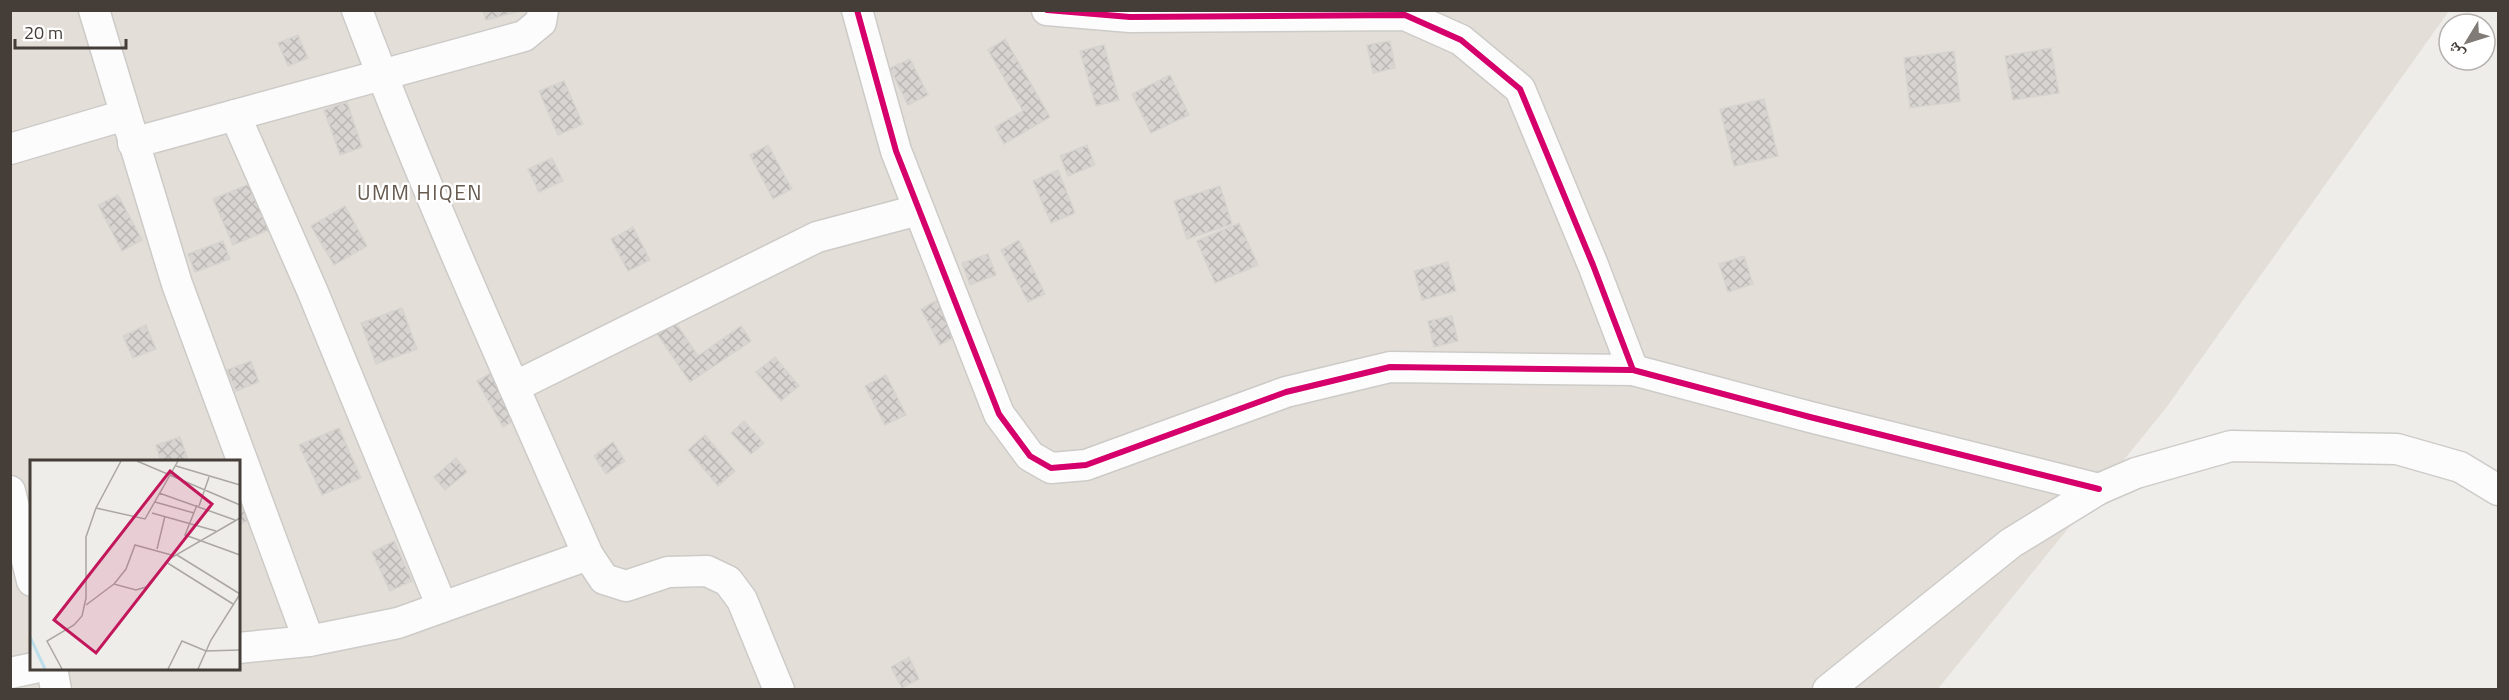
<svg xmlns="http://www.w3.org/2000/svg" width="2509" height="700" font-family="'Titillium Web','Noto Naskh Arabic',sans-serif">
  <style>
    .residential { fill: #e3ded8; fill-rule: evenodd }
    .building { fill: url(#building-cross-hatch); stroke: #d7d4d0; stroke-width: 1.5 }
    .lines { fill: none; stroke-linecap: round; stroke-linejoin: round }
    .street-casing { stroke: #cdcbc8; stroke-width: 33 }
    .street { stroke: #fdfcfc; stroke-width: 30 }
    .cycleway-casing { stroke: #fff; stroke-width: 10 }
    .cycleway { stroke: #d6006c; stroke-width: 6 }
    .labels { text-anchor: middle; stroke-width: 5; stroke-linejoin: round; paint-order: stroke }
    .quarter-label { font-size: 21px; letter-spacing: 1.5px; fill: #675a4f; stroke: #fff }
    .inset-river { fill: none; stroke: #bddfeb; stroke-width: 3 }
    .inset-road { fill: none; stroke: #aba7a2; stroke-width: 1.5 }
    .view { fill: #c2185b; fill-opacity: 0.15; stroke: #c2185b; stroke-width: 3 }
    .inset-edge { fill: none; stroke: #453d37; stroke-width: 3 }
  </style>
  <defs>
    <pattern id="building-cross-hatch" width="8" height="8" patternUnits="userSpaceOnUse" patternTransform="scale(1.5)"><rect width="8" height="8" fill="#d7d4d1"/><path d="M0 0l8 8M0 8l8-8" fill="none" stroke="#bab7b4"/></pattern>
  </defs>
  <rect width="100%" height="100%" fill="#efedea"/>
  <path class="residential" d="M10,11H2449L2166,408L1937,690L11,689ZM32,462H238V668H32Z"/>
  <g class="building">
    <polygon points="483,10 524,10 486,20"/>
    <polygon points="298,35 308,58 288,66 278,43"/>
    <polygon points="1005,39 1050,117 1004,144 995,127 1023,111 988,50"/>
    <polygon points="1390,41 1395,68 1373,73 1367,45"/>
    <polygon points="1104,45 1119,100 1096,106 1080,51"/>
    <polygon points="2051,48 2059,93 2013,100 2005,56"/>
    <polygon points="1954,51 1960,101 1910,108 1904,58"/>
    <polygon points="910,59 928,95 908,105 890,68"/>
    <polygon points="1170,75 1189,115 1151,133 1132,94"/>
    <polygon points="564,81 583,124 558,135 539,91"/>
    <polygon points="1764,99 1778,156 1734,166 1720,109"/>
    <polygon points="347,102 362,147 340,155 324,110"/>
    <polygon points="768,145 792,189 773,199 750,155"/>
    <polygon points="1087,145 1095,165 1068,176 1060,156"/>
    <polygon points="552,158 563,181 539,192 528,169"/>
    <polygon points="1058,170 1075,213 1051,223 1033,181"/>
    <polygon points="259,180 278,226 233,245 213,199"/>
    <polygon points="1220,186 1232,224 1187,239 1174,201"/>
    <polygon points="118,195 142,240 122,251 98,205"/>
    <polygon points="345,206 367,246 334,265 311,226"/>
    <polygon points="1239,223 1258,265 1215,283 1197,241"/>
    <polygon points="633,227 650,260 628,271 611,239"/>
    <polygon points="1019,240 1045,294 1028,302 1001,250"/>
    <polygon points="223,241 230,259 195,272 188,254"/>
    <polygon points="988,254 996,275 970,285 962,263"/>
    <polygon points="1744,256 1753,284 1728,292 1719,264"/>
    <polygon points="1448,262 1456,291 1422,300 1414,271"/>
    <polygon points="943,297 962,333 940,345 921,309"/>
    <polygon points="402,308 417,349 376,364 361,323"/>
    <polygon points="671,316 698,356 741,326 751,341 690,382 653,328"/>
    <polygon points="1452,316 1458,341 1434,347 1428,321"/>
    <polygon points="146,325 156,349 133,358 123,336"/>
    <polygon points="775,357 799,386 781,401 756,372"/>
    <polygon points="251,361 259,382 236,391 227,370"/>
    <polygon points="498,369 524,415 503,427 477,381"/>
    <polygon points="886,375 906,415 885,425 865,386"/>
    <polygon points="744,421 764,443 751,454 731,433"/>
    <polygon points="339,428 361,478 322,495 299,445"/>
    <polygon points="705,435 735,471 718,486 688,450"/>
    <polygon points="180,437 189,462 161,462 156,445"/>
    <polygon points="613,442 625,461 606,474 594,456"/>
    <polygon points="456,458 467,472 445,490 434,477"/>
    <polygon points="238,488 257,516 238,525"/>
    <polygon points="394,541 412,581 390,591 372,552"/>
    <polygon points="909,657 919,679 902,688 891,667"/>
  </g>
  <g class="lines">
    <defs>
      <g id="street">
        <polyline points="94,10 177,284 309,641"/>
        <path d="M357,10C427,195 509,375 588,555L604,579L626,586L668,572L707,571L728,581L742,600L779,690"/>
        <polyline points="857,10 896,151 999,414 1030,456 1051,468 1086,465 1286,392 1390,367 1633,370"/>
        <polyline points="1047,10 1130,17 1405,15 1461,40 1520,89 1593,265 1633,370 1810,417 2099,489"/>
        <polyline points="235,115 312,290 442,607"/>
        <polyline points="133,143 524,36 541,22 543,10"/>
        <polyline points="10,149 125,115"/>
        <polyline points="514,387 817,237 918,210"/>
        <polyline points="10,491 32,581"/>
        <polyline points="238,648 309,641 398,623 588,555"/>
        <polyline points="52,668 56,690"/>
        <polyline points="10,673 34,668"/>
        <polyline points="1828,690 2011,543 2099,489 2136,473 2231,446 2397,449 2460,467 2498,490"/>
      </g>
    </defs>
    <use href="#street" class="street-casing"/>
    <use href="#street" class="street"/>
    <defs>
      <g id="cycleway">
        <polyline points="857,10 896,151 999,414 1030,456 1051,468 1086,465 1286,392 1390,367 1633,370"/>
        <polyline points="1047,10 1130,17 1405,15 1461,40 1520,89 1593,265 1633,370 1810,417 2099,489"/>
      </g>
    </defs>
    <use href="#cycleway" class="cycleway-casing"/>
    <use href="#cycleway" class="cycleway"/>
  </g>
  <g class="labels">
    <g class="quarter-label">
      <text x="420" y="200">UMM HIQEN</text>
    </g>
  </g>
  <g transform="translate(30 460)">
    <rect width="210" height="210" fill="#efedea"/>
    <path class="inset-river" d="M0,177L15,209"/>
    <path class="inset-road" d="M107,1L210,45M146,6L210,25M129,33L205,60M125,42L164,53M167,45L155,75L210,95M169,46L179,17M66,48L115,59L148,1M122,53L186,71M127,89L135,56M147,95L210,134M136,102L203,144M84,124L96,109L105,85L145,96M56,145L84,124L106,130L116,127L139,99L210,58M32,209L17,181L44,165L52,156L56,138V77L66,48L91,1M138,209L152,181L176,191L210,190M168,209L181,180L210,134"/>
    <path class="view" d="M140,11L182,44L66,193L24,160Z"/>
    <rect width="210" height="210" class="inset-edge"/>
  </g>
  <rect width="2509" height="700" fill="none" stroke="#453d37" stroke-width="24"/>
  <g transform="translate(2467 42) rotate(232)"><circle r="28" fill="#ffffff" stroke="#b5b1af" stroke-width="1.5"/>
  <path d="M0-4.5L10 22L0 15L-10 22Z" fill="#807b76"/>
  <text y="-9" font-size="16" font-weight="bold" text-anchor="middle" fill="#453d37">ش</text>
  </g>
  <path d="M15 39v9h111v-9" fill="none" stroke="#453d37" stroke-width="3"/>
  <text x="24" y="39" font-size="18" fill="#453d37" stroke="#ffffff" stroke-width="4.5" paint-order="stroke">20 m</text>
</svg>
